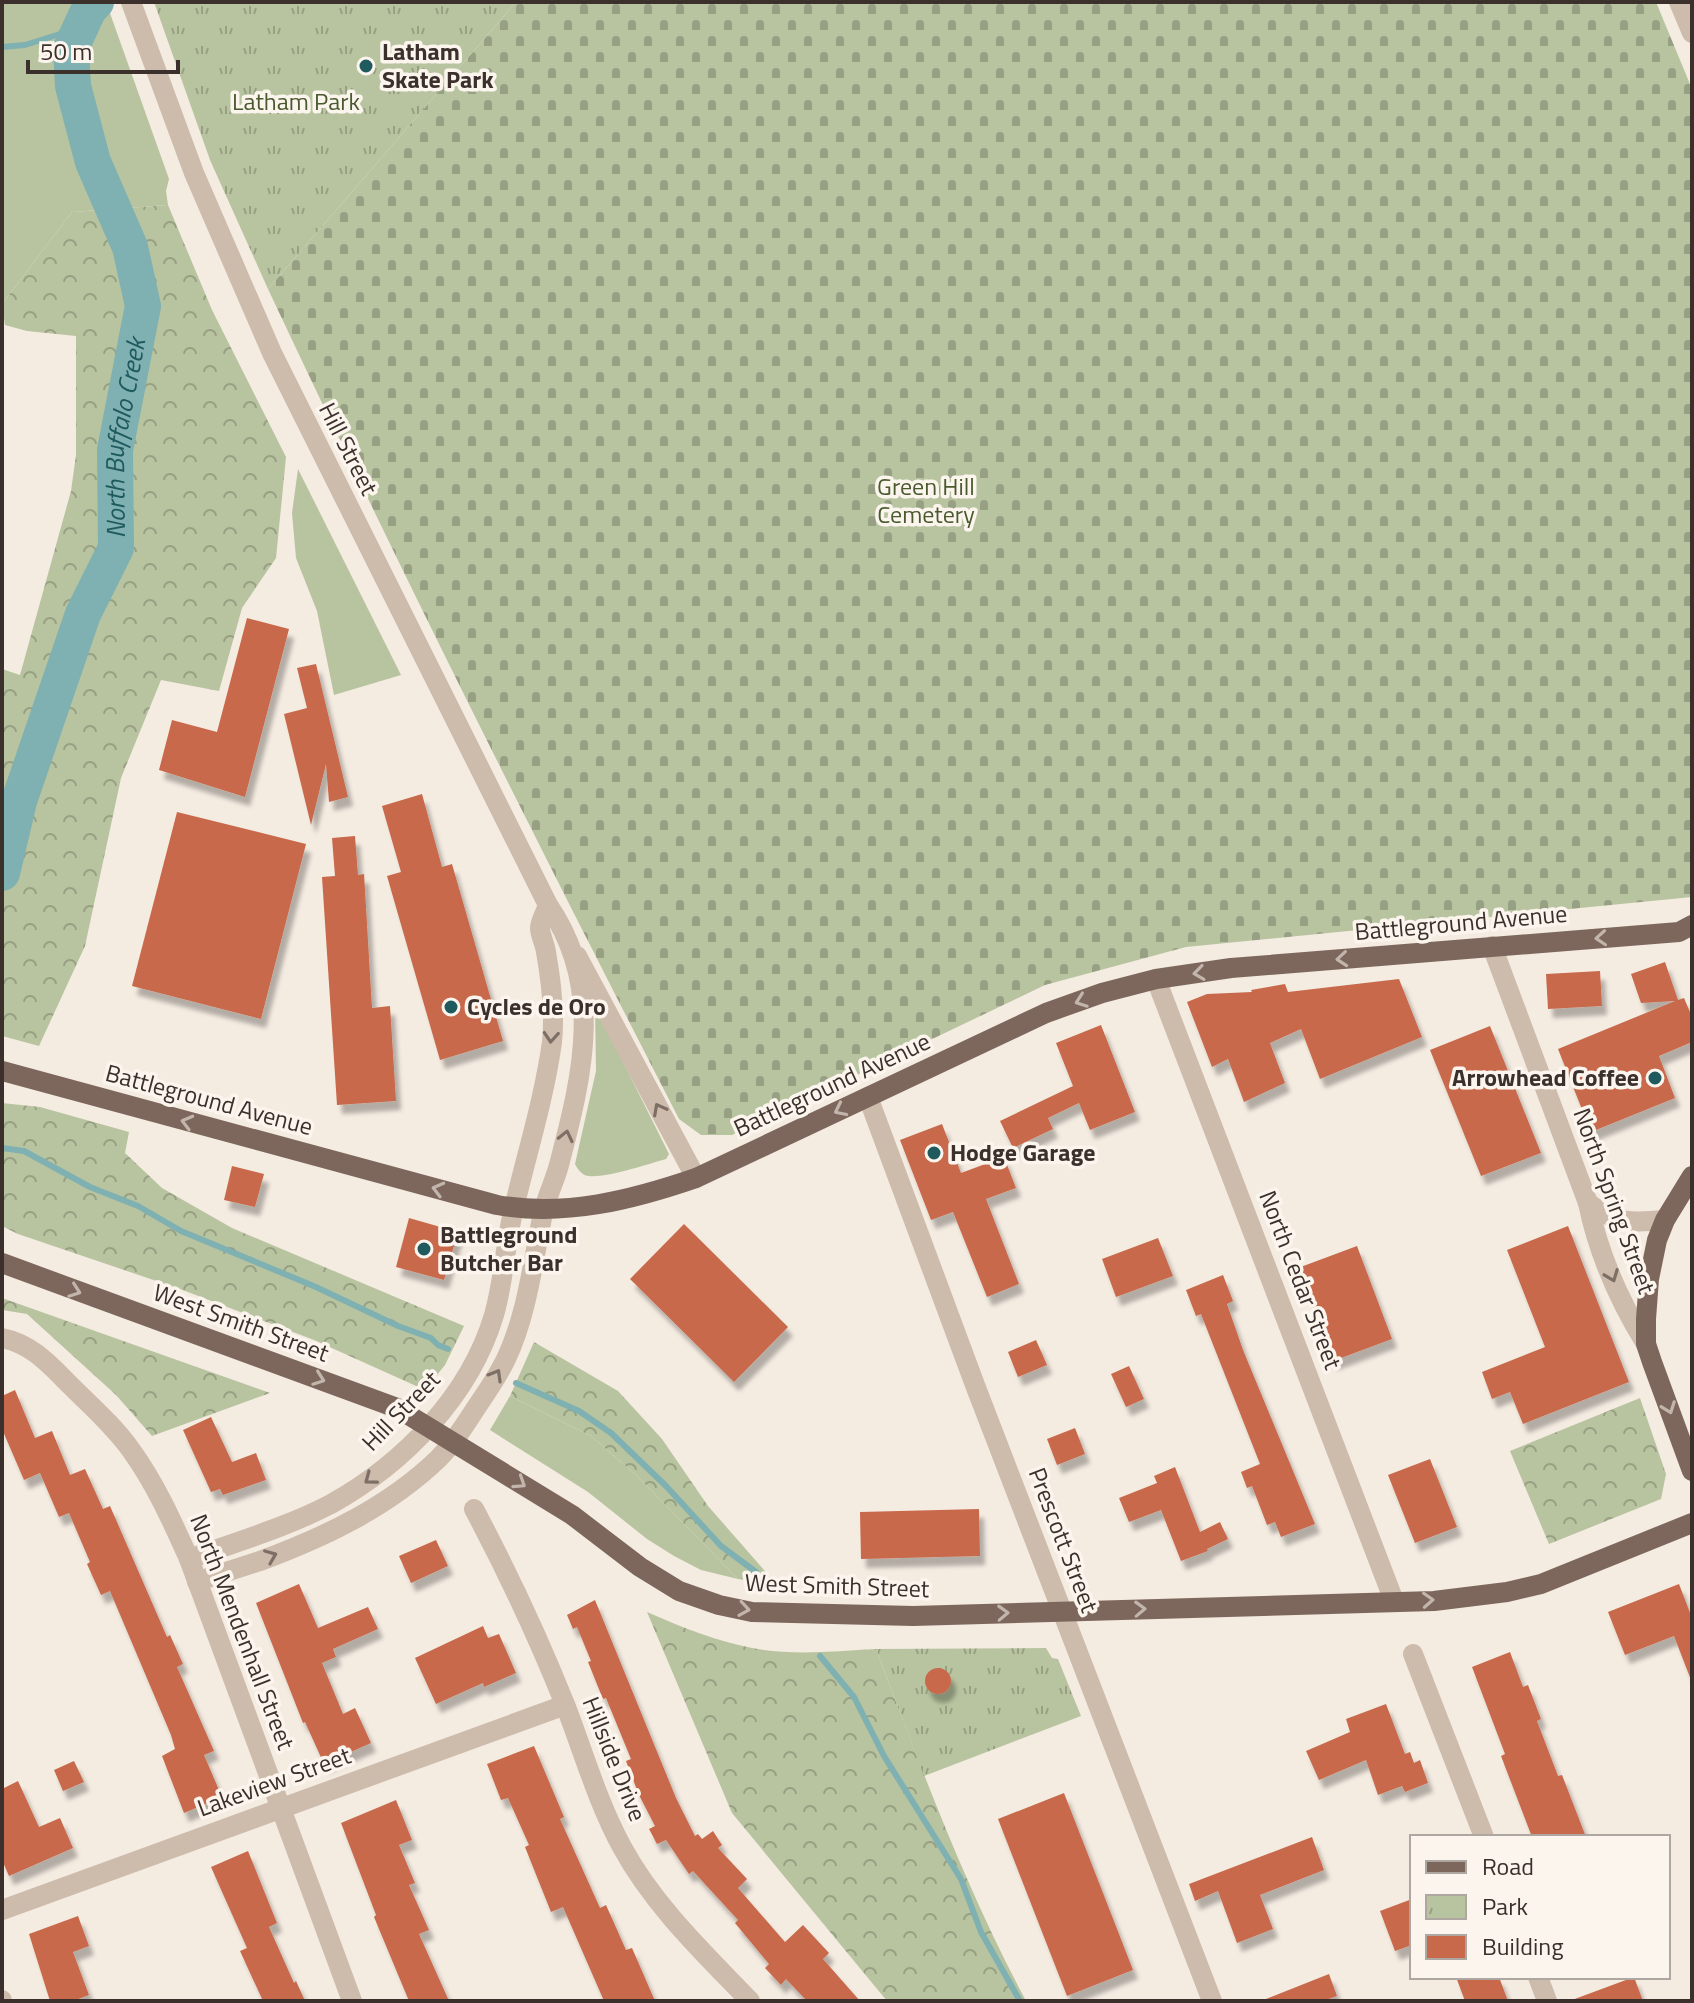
<svg xmlns="http://www.w3.org/2000/svg" width="1694" height="2003" font-family="'Titillium Web',sans-serif">
  <style>
    .grass { fill: #b8c4a0 }
    .forest { fill: url(#forest-crowns) }
    .cemetery { fill: url(#cemetery-stones) }
    .park { fill: url(#park-tufts) }
    .lines { fill: none; stroke-linecap: round; stroke-linejoin: round }
    .stream { stroke: #7fb0b2; stroke-width: 6 }
    .river { stroke: #7fb0b2; stroke-width: 36 }
    .building { fill: #c8694b; filter: url(#shadow) }
    .minor { stroke: #cdbbac; stroke-width: 20 }
    .tertiary { stroke: #cdbbac; stroke-width: 20 }
    .primary { stroke: #7d675c; stroke-width: 20 }
    .oneway { stroke: #c2b5ac }
    .oneway2 { stroke: #7d6f65 }
    .poi-dot { fill: #1f5a5e; stroke: #fbf5ee; stroke-width: 3 }
    .labels { text-anchor: middle; stroke-width: 7; stroke-linejoin: round; paint-order: stroke }
    .poi-label { font-size: 24px; font-weight: bold; fill: #3b302b; stroke: #fbf5ee; text-anchor: start }
    .park-label { font-size: 24px; fill: #4a5a2e; stroke: #fbf5ee }
    .street-label { font-size: 24px; fill: #3b302b; stroke: #fbf5ee }
    .water-label { font-size: 26px; font-style: italic; fill: #1f5a5e; stroke: #fbf5ee }
  </style>
  <defs>
    <pattern id="forest-crowns" width="20" height="18" patternUnits="userSpaceOnUse" patternTransform="scale(2)"><rect width="20" height="18" fill="#b8c4a0"/><path d="M2 6a3 3 0 1 1 6 0M12 15a3 3 0 1 1 6 0" fill="none" stroke="#97a083"/></pattern>
    <pattern id="cemetery-stones" width="16" height="16" patternUnits="userSpaceOnUse" patternTransform="scale(2)"><rect width="16" height="16" fill="#b8c4a0"/><path d="M2 7V4a2 2 0 0 1 4 0v3zM10 15v-3a2 2 0 0 1 4 0v3z" fill="#97a083"/></pattern>
    <pattern id="park-tufts" width="24" height="20" patternUnits="userSpaceOnUse" patternTransform="scale(2)"><rect width="24" height="20" fill="#b8c4a0"/><path d="M3 7l-1-3M5 7V3M7 7l1-3M15 17l-1-3M17 17v-4M19 17l1-3" fill="none" stroke="#97a083"/></pattern>
    <filter id="shadow"><feDropShadow dx="5" dy="9" stdDeviation="2" flood-color="#0004"/></filter>
  </defs>
  <rect width="100%" height="100%" fill="#f4ebe1"/>
  <g class="grass">
    <polygon points="2,2 106,2 169,179 166,191 168,205 72,212 2,304"/>
    <polygon points="298,469 401,675 334,695 317,611 296,558 292,513"/>
    <path d="M595,1006L669,1154L666,1159C648,1164 607,1178 589,1176C583,1176 578,1170 575,1164L596,1071Z"/>
    <polygon points="510,1396 591,1436 636,1475 738,1579 701,1570 674,1556 647,1539 588,1492 490,1430"/>
  </g>
  <g class="forest">
    <polygon points="168,205 212,310 286,457 276,558 242,608 219,691 161,680 121,778 85,946 39,1046 2,1036 2,669 20,675 71,491 76,455 76,336 27,331 5,325 2,304 72,212"/>
    <polygon points="2,1103 40,1107 129,1132 125,1153 162,1188 232,1228 464,1326 445,1365 425,1390 314,1340 180,1289 18,1234 2,1226"/>
    <polygon points="2,1298 270,1393 152,1436 116,1395 27,1314 2,1310"/>
    <polygon points="534,1342 618,1391 662,1439 708,1506 778,1586 738,1579 636,1475 591,1436 510,1396"/>
    <polygon points="1640,1398 1666,1474 1661,1499 1549,1544 1510,1451"/>
    <path d="M647,1612C681,1627 716,1641 752,1648C792,1656 835,1651 876,1649C921,1768 966,1889 1026,2001H887L732,1813Z"/>
  </g>
  <path class="cemetery" d="M516,2H1656L1692,89V897L1186,947L1045,985L732,1135H701L679,1119C538,845 399,568 268,289Z"/>
  <g class="park">
    <polygon points="154,2 516,2 268,289 210,160"/>
    <polygon points="1046,1648 1052,1658 1058,1659 1081,1716 924,1776 876,1649"/>
  </g>
  <g class="lines">
    <g class="stream">
      <polyline points="2,47 25,45 60,34 89,9"/>
      <polyline points="2,1148 24,1151 90,1187 138,1206 181,1231 316,1287 398,1326 431,1338 438,1345 448,1349"/>
      <polyline points="516,1383 579,1411 611,1433 666,1486 721,1546 756,1572"/>
      <polyline points="820,1656 854,1697 884,1756 961,1879 981,1932 1020,2001"/>
    </g>
    <path class="river" id="s1" d="M2,873L19,801L83,614L116,548L115,450L143,306L130,247L93,162L73,86L71,48L89,9L96,2"/>
  </g>
  <g class="building">
    <polygon points="247,618 289,629 245,797 159,770 172,720 217,732"/>
    <polygon points="316,664 348,797 329,802 326,764 311,825 284,714 307,708 297,668"/>
    <polygon points="422,794 442,867 452,864 503,1041 440,1060 387,876 401,872 382,806"/>
    <polygon points="177,812 306,844 261,1019 132,986"/>
    <polygon points="355,836 358,875 364,874 372,1008 390,1006 396,1101 337,1105 322,877 335,876 332,838"/>
    <polygon points="1665,962 1678,1000 1684,998 1692,1017 1692,1042 1659,1056 1675,1098 1591,1132 1558,1049 1675,1001 1641,1003 1631,974"/>
    <polygon points="1600,971 1602,1006 1548,1009 1546,974"/>
    <polygon points="1399,979 1422,1037 1320,1079 1301,1029 1270,1043 1285,1083 1244,1102 1228,1059 1212,1067 1187,1002 1207,994 1252,992 1251,990 1285,984 1288,992"/>
    <polygon points="1101,1025 1135,1112 1090,1130 1079,1103 1048,1118 1053,1129 1013,1148 1000,1121 1073,1086 1056,1043"/>
    <polygon points="1490,1026 1541,1153 1481,1176 1430,1050"/>
    <polygon points="942,1124 961,1173 1004,1157 1016,1188 986,1199 1019,1284 987,1297 953,1212 931,1220 900,1140"/>
    <polygon points="232,1166 264,1174 255,1207 224,1200"/>
    <polygon points="409,1218 458,1232 444,1280 396,1267"/>
    <polygon points="684,1224 788,1327 734,1382 630,1279"/>
    <polygon points="1568,1226 1629,1382 1523,1424 1510,1392 1492,1399 1482,1372 1545,1347 1507,1250"/>
    <polygon points="1158,1238 1173,1276 1116,1297 1102,1259"/>
    <polygon points="1357,1246 1392,1339 1333,1361 1298,1268"/>
    <polygon points="1223,1275 1233,1301 1227,1304 1243,1350 1315,1524 1281,1537 1275,1522 1267,1525 1252,1486 1247,1488 1241,1472 1260,1464 1201,1314 1196,1316 1186,1290"/>
    <polygon points="1036,1340 1047,1365 1018,1377 1008,1352"/>
    <polygon points="1129,1366 1144,1399 1126,1407 1111,1374"/>
    <polygon points="15,1390 35,1438 52,1431 70,1475 85,1469 103,1509 110,1506 167,1637 170,1635 183,1664 177,1667 214,1751 204,1755 222,1797 184,1813 162,1756 175,1749 171,1735 110,1591 101,1595 87,1564 90,1562 69,1513 59,1517 40,1473 24,1480 2,1429 2,1396"/>
    <polygon points="211,1417 232,1462 256,1453 266,1480 223,1495 220,1489 211,1492 183,1430"/>
    <polygon points="1075,1428 1085,1454 1057,1465 1047,1439"/>
    <polygon points="1430,1459 1457,1527 1415,1543 1388,1475"/>
    <polygon points="1175,1467 1200,1532 1220,1522 1228,1539 1207,1549 1208,1551 1181,1561 1161,1510 1129,1522 1119,1498 1157,1483 1154,1476"/>
    <polygon points="979,1509 980,1556 861,1559 860,1512"/>
    <polygon points="436,1540 448,1566 411,1583 399,1556"/>
    <polygon points="299,1584 318,1628 368,1607 378,1629 333,1649 336,1657 322,1663 343,1714 355,1708 371,1743 324,1764 305,1722 303,1723 256,1603"/>
    <polygon points="1679,1584 1692,1618 1691,1680 1674,1636 1625,1655 1608,1612"/>
    <polygon points="595,1600 676,1798 695,1836 698,1834 702,1839 713,1831 722,1845 718,1848 747,1879 738,1888 785,1942 803,1925 829,1953 823,1959 860,2001 807,2001 786,1979 781,1985 765,1968 769,1964 735,1923 738,1920 693,1871 689,1874 666,1840 657,1844 649,1829 655,1826 639,1795 626,1761 631,1759 606,1698 603,1699 588,1662 591,1661 577,1627 573,1629 567,1615"/>
    <polygon points="483,1626 488,1638 499,1634 516,1673 484,1687 483,1683 436,1704 415,1658"/>
    <polygon points="1510,1652 1523,1687 1528,1685 1541,1719 1537,1721 1558,1776 1562,1775 1586,1837 1532,1837 1501,1756 1505,1754 1472,1667"/>
    <circle cx="938" cy="1681" r="13"/>
    <polygon points="1386,1704 1405,1754 1410,1752 1414,1763 1420,1760 1428,1783 1405,1792 1402,1786 1378,1795 1366,1760 1319,1780 1306,1751 1350,1732 1346,1719"/>
    <polygon points="534,1746 564,1817 560,1819 600,1908 606,1905 626,1950 632,1948 655,2001 604,2001 563,1907 551,1912 525,1847 529,1845 508,1798 501,1800 487,1764"/>
    <polygon points="74,1761 84,1782 63,1791 54,1770"/>
    <polygon points="18,1781 39,1827 60,1818 73,1848 9,1876 2,1860 2,1789"/>
    <polygon points="1064,1793 1133,1970 1067,1996 998,1819"/>
    <polygon points="396,1800 412,1840 399,1845 415,1883 409,1885 429,1930 419,1934 449,2001 409,2001 374,1917 376,1915 341,1823"/>
    <polygon points="1312,1837 1324,1870 1260,1895 1273,1929 1237,1943 1218,1891 1195,1901 1189,1884"/>
    <polygon points="248,1851 277,1923 269,1927 294,1983 296,1981 305,2001 263,2001 240,1951 247,1948 211,1867"/>
    <polygon points="1412,1899 1412,1945 1395,1951 1380,1911"/>
    <polygon points="78,1916 89,1946 73,1952 89,1995 73,2001 50,2001 29,1934"/>
    <polygon points="1329,1974 1337,1996 1323,2001 1261,2001"/>
    <polygon points="1456,1977 1499,1977 1508,2001 1465,2001"/>
    <polygon points="1634,1977 1643,2001 1573,2001 1572,2000"/>
  </g>
  <g class="lines">
    <g class="minor">
      <polyline points="1679,2 1692,33"/>
      <path d="M1492,946L1588,1203C1598,1252 1620,1302 1646,1344"/>
      <polyline points="577,956 696,1178"/>
      <polyline points="1156,979 1394,1601"/>
      <polyline points="868,1097 975,1385 1212,2001"/>
      <path d="M1588,1203C1616,1224 1632,1223 1665,1220"/>
      <path d="M2,1338C32,1344 50,1365 71,1386C92,1407 114,1426 131,1450C155,1483 172,1521 189,1559"/>
      <path d="M474,1509C508,1573 539,1639 566,1707C584,1754 598,1803 622,1847C654,1906 704,1953 750,2001"/>
      <polyline points="1413,1654 1484,1837"/>
      <polyline points="2,1910 565,1705"/>
      <polyline points="1538,1977 1547,2001"/>
      <polyline points="2,2000 2,2001"/>
    </g>
    <g class="tertiary">
      <path d="M131,2L194,173L272,353L548,905C604,986 583,1073 560,1161C556,1179 547,1195 543,1213C533,1261 527,1315 506,1359C497,1378 485,1394 474,1411C463,1428 452,1445 438,1459C388,1507 325,1537 260,1561C239,1568 218,1574 197,1582"/>
      <path d="M352,2001L189,1559C236,1542 287,1527 331,1504C403,1464 470,1396 494,1315C504,1281 505,1243 514,1208C527,1153 544,1099 552,1042C555,1013 551,980 546,952C545,944 540,935 540,928C540,921 546,912 548,905"/>
    </g>
    <g class="primary">
      <path d="M2,1071L497,1205C565,1217 632,1200 696,1178L1046,1013L1102,993L1156,979L1231,968L1679,932L1692,925"/>
      <polyline points="1692,1176 1665,1220 1657,1240 1649,1279 1646,1319 1646,1344 1652,1362 1692,1471"/>
      <polyline points="2,1263 397,1408 572,1515 640,1567 679,1591 719,1605 752,1612 913,1616 1434,1601 1507,1592 1541,1584 1692,1523"/>
    </g>
  </g>
  <defs><path id="oneway-chevron" d="M-2-3.5L2.5 0L-2 3.5" fill="none" stroke-width="1.6" stroke-linecap="round" stroke-linejoin="round" transform="scale(2)"/></defs>
  <g class="oneway">
    <use href="#oneway-chevron" transform="translate(1601 938) rotate(176)"/>
    <use href="#oneway-chevron" transform="translate(1342 959) rotate(175)"/>
    <use href="#oneway-chevron" transform="translate(1199 973) rotate(172)"/>
    <use href="#oneway-chevron" transform="translate(1081 1001) rotate(160)"/>
    <use href="#oneway-chevron" transform="translate(840 1110) rotate(154)"/>
    <use href="#oneway-chevron" transform="translate(187 1122) rotate(-165)"/>
    <use href="#oneway-chevron" transform="translate(438 1189) rotate(-165)"/>
    <use href="#oneway-chevron" transform="translate(75 1291) rotate(20)"/>
    <use href="#oneway-chevron" transform="translate(319 1379) rotate(20)"/>
    <use href="#oneway-chevron" transform="translate(1669 1408) rotate(70)"/>
    <use href="#oneway-chevron" transform="translate(520 1483) rotate(33)"/>
    <use href="#oneway-chevron" transform="translate(1428 1600) rotate(-3)"/>
    <use href="#oneway-chevron" transform="translate(744 1609) rotate(9)"/>
    <use href="#oneway-chevron" transform="translate(1140 1609) rotate(-2)"/>
    <use href="#oneway-chevron" transform="translate(1003 1613) rotate(-2)"/>
  </g>
  <g class="oneway2">
    <use href="#oneway-chevron" transform="translate(551 1037) rotate(94)"/>
    <use href="#oneway-chevron" transform="translate(659 1109) rotate(-118)"/>
    <use href="#oneway-chevron" transform="translate(566 1136) rotate(-77)"/>
    <use href="#oneway-chevron" transform="translate(1612 1276) rotate(69)"/>
    <use href="#oneway-chevron" transform="translate(496 1375) rotate(-60)"/>
    <use href="#oneway-chevron" transform="translate(370 1479) rotate(143)"/>
    <use href="#oneway-chevron" transform="translate(271 1556) rotate(-22)"/>
  </g>
  <g class="poi-dot">
    <circle cx="366" cy="66" r="8"/>
    <circle cx="451" cy="1007" r="8"/>
    <circle cx="1655" cy="1078" r="8"/>
    <circle cx="934" cy="1153" r="8"/>
    <circle cx="424" cy="1249" r="8"/>
  </g>
  <g class="labels">
    <g class="poi-label">
      <text x="382" y="60">Latham<tspan x="382" dy="28">Skate Park</tspan></text>
      <text x="467" y="1015">Cycles de Oro</text>
      <text x="1639" y="1086" text-anchor="end">Arrowhead Coffee</text>
      <text x="950" y="1161">Hodge Garage</text>
      <text x="440" y="1243">Battleground<tspan x="440" dy="28">Butcher Bar</tspan></text>
    </g>
    <g class="park-label">
      <text x="296" y="110">Latham Park</text>
      <text x="926" y="495">Green Hill<tspan x="926" dy="28">Cemetery</tspan></text>
    </g>
    <g class="street-label">
      <text transform="translate(348 449) rotate(63)" y="8">Hill Street</text>
      <text transform="translate(1461 923) rotate(-5)" y="8">Battleground Avenue</text>
      <text transform="translate(832 1085) rotate(-25)" y="8">Battleground Avenue</text>
      <text transform="translate(209 1100) rotate(15)" y="8">Battleground Avenue</text>
      <text transform="translate(1614 1201) rotate(70)" y="8">North Spring Street</text>
      <text transform="translate(1300 1280) rotate(69)" y="8">North Cedar Street</text>
      <text transform="translate(241 1323) rotate(20)" y="8">West Smith Street</text>
      <text transform="translate(401 1411) rotate(-46)" y="8">Hill Street</text>
      <text transform="translate(1063 1540) rotate(69)" y="8">Prescott Street</text>
      <text transform="translate(837 1586) rotate(2)" y="8">West Smith Street</text>
      <text transform="translate(242 1632) rotate(69)" y="8">North Mendenhall Street</text>
      <text transform="translate(614 1759) rotate(68)" y="8">Hillside Drive</text>
      <text transform="translate(274 1782) rotate(-20)" y="8">Lakeview Street</text>
    </g>
    <g class="water-label">
      <text dy="9" stroke="none"><textPath href="#s1" startOffset="456">North Buffalo Creek</textPath></text>
    </g>
  </g>
  <rect width="1694" height="2003" fill="none" stroke="#3b302b" stroke-width="8"/>
  <rect x="1410" y="1835" width="260" height="144" fill="#fbf5ee" stroke="#aea6a0" stroke-width="2"/>
  <rect x="1426" y="1861" width="40" height="12" fill="#7d675c" stroke="#aea6a0" stroke-width="2"/>
  <text x="1482" y="1875" font-size="24" fill="#3b302b">Road</text>
  <rect x="1426" y="1895" width="40" height="24" fill="url(#park-tufts)" stroke="#aea6a0" stroke-width="2"/>
  <text x="1482" y="1915" font-size="24" fill="#3b302b">Park</text>
  <rect x="1426" y="1935" width="40" height="24" fill="#c8694b" stroke="#aea6a0" stroke-width="2"/>
  <text x="1482" y="1955" font-size="24" fill="#3b302b">Building</text>
  <path d="M28 60v12h150v-12" fill="none" stroke="#3b302b" stroke-width="4"/>
  <text x="40" y="60" font-size="24" fill="#3b302b" stroke="#fbf5ee" stroke-width="6" paint-order="stroke">50 m</text>
</svg>
